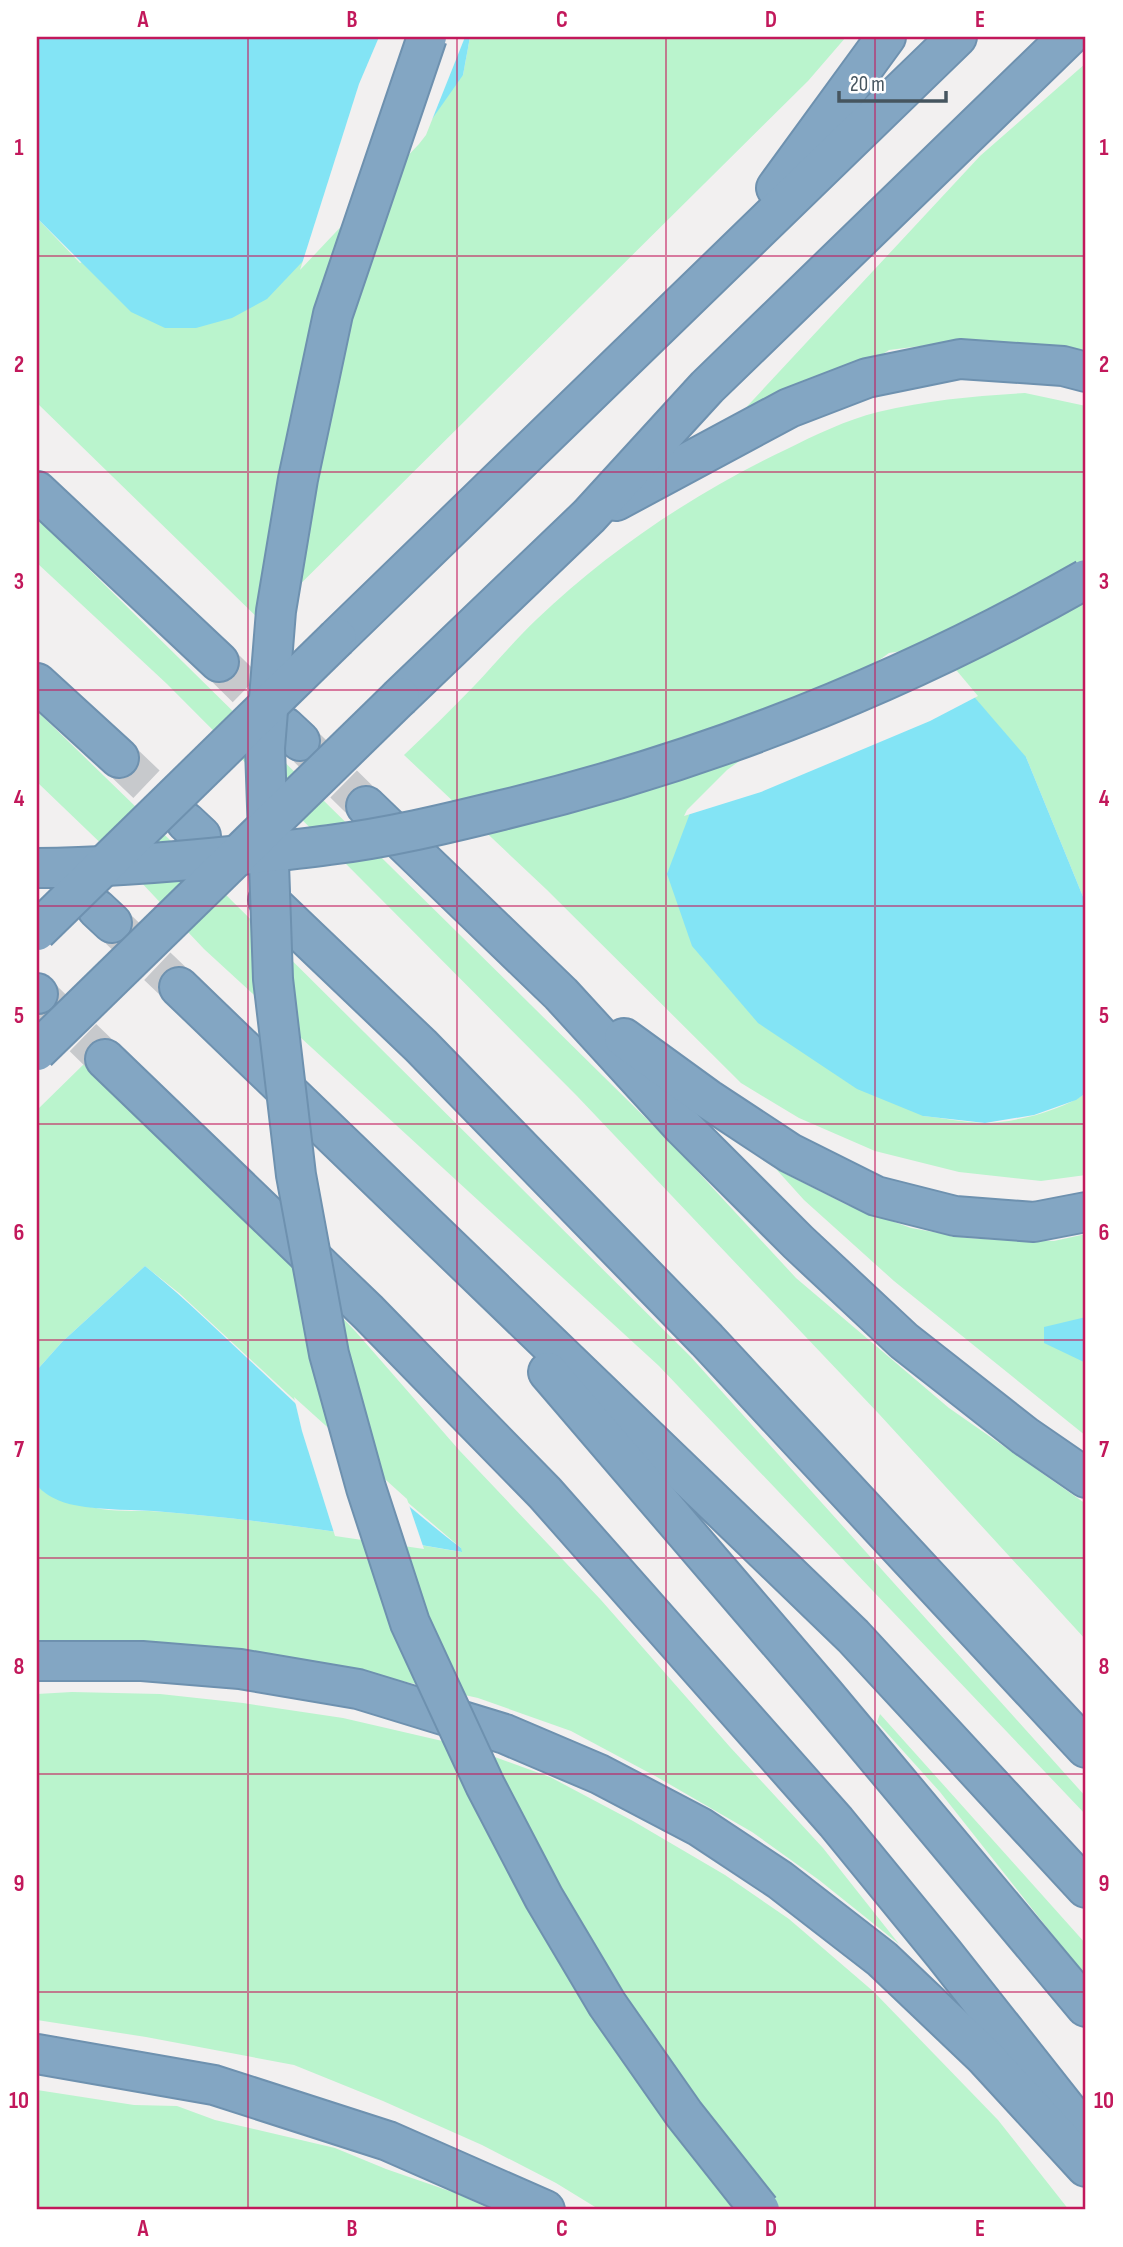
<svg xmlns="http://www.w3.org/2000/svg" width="1123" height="2247" font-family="'Sofia Sans Condensed',sans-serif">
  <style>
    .green { fill: #baf4cd }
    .water { fill: #83e4f5 }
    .pier { fill: #f2f0f0 }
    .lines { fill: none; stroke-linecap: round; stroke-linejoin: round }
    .highway-tunnel { stroke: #c7c9cc; stroke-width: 38; stroke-dasharray: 38 19; stroke-linecap: butt }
    .highway-casing { stroke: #6e91af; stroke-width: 42 }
    .highway { stroke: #83a6c3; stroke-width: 38 }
    .highway-bridge-casing { stroke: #6e91af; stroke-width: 42; stroke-linecap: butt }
    .highway-bridge { stroke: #83a6c3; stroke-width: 38 }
    .grid { fill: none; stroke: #c2185b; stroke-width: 2; stroke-opacity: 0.55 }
    .neatline { fill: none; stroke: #c2185b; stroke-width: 2.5 }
    .grid-label { font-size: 23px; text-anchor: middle; font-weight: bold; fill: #c2185b }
  </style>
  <rect width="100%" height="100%" fill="#f2f0f0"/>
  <g class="green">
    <polygon points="470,37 846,37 808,81 262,622 37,403 37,218 80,263 463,75"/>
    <polygon points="1086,63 1086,354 996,342 937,344 889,350 869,363 740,414 980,156"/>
    <path d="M1025,393L1086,406V904L1026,757L923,1116C943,1118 963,1122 983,1123C1014,1123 1061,1111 1086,1093V1175L1041,1181L959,1172L875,1151L799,1118L741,1083L546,889L404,755C428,732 452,709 475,685C496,663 515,640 537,619C609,550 695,493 785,450C815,435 846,420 878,412C929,400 973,396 1025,393Z"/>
    <polygon points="37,518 674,1146 796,1278 949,1408 1086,1504 1086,1640 879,1414 577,1096 167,684 37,563"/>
    <polygon points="37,711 204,873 690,1356 1086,1797 1086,1815 659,1366 204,949 138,879 37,782"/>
    <path d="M86,1062L218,1187L356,1332L459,1450L601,1600L730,1747L823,1848L899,1944L819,1880L752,1832L657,1777L571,1731L478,1698L357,1671L37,1644V1485C49,1501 82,1505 101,1509C122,1512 144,1510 165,1512C264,1520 364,1535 461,1552V1548L371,1471L179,1293L145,1266L62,1342L37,1370V1110Z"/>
    <polygon points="776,1169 847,1205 911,1228 967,1238 1001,1240 1054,1241 1086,1234 1086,1436 894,1281 804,1200"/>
    <polygon points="72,1692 160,1694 243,1703 343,1718 464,1746 550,1777 633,1821 725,1875 789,1919 874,1992 998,2120 1069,2210 600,2210 556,2183 482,2145 383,2101 294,2065 146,2037 37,2020 37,1694"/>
    <polygon points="880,1714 1086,1944 1086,1977 940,1792 877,1722"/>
    <polygon points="37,2090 134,2105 177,2106 215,2120 335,2148 386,2169 458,2194 492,2210 37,2210"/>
  </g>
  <g class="water">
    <polygon points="37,37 470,37 463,75 416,142 267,299 232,318 196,328 165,328 131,312 37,218"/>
    <polygon points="945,663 1026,757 1086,904 1086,1093 1076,1100 1034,1115 985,1123 923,1116 857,1089 758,1023 692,946 667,874 690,813"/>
    <path d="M145,1266C185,1298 222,1335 260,1370C325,1431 390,1494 461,1548L462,1552C364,1535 264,1520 165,1512C135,1509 104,1511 74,1505C62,1503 44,1495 37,1485V1370L62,1342Z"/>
    <polygon points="1086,1317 1086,1363 1044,1343 1044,1327"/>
  </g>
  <g class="pier">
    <polygon points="379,37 465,37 426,135 419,144 300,270 359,84"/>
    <polygon points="921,648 952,665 978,696 930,721 761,792 684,816 687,810 727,770 889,653"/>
    <polygon points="294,1397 407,1499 424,1549 335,1536 302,1431"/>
  </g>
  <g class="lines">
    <g class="highway-tunnel">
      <polyline points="219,662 285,727"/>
      <polyline points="303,744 366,806"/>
      <polyline points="119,758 186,822"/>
      <polyline points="116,927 179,987"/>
      <polyline points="42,998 105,1059"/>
    </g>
    <defs>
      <g id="highway">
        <polyline points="776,188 886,37"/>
        <polyline points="37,491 219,662"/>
        <polyline points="616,501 789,408 867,378 960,359 1063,366 1086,372"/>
        <polyline points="337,638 957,37"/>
        <polyline points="37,683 119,758"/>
        <polyline points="400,697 589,516 707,387 1068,37"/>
        <polyline points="285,727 300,741"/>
        <polyline points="366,806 561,994 683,1127 798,1242 904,1341 1025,1436 1086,1478"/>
        <polyline points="186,822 201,836"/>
        <polyline points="268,900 421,1046 707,1340 1086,1748"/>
        <polyline points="97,909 112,923"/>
        <polyline points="179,987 853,1636 1086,1888"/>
        <polyline points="37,993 38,994"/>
        <polyline points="624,1038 708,1099 790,1153 876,1196 955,1216 1034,1222 1086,1212"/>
        <polyline points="105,1059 368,1312 545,1493 836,1822 944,1954 1086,2134"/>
        <polyline points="548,1372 825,1695 1086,2007"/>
        <polyline points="37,1661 142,1661 240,1669 358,1689 505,1734 599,1774 700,1827 780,1880 882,1959 984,2056 1086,2167"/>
        <polyline points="37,2054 214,2085 388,2141 545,2210"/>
      </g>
    </defs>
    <use href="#highway" class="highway-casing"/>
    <use href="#highway" class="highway"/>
    <defs>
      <g id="highway-bridge">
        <polyline points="427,37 333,314 298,479 276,611 265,748 273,979 296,1175 329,1354 366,1488 410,1623 485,1785 544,1898 607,2004 684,2114 760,2210"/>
        <path d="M37,868C105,868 173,862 241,855C270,852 300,849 329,845C387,838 445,824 502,810C707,761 903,683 1086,579"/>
        <polyline points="37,931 337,638"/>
        <polyline points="37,1051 400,697"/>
      </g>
    </defs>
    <use href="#highway-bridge" class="highway-bridge-casing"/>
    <use href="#highway-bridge" class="highway-bridge"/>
  </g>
  <path class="grid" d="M248,37V2210M457,37V2210M666,37V2210M875,37V2210M37,256H1086M37,472H1086M37,690H1086M37,906H1086M37,1124H1086M37,1340H1086M37,1558H1086M37,1774H1086M37,1992H1086"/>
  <rect width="1123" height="2247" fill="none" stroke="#ffffff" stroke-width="77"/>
  <path d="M839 91v10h107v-10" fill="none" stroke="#46555f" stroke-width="3.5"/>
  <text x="850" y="91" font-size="21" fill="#46555f" stroke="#ffffff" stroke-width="5" paint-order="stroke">20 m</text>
  <rect x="38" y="38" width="1046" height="2170" class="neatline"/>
  <g class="grid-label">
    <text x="143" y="27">A</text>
    <text x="352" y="27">B</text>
    <text x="562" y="27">C</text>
    <text x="771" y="27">D</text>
    <text x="980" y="27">E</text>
    <text x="19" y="155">1</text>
    <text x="1104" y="155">1</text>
    <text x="19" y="372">2</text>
    <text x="1104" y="372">2</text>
    <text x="19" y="589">3</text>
    <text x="1104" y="589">3</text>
    <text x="19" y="806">4</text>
    <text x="1104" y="806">4</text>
    <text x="19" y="1023">5</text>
    <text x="1104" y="1023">5</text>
    <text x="19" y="1240">6</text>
    <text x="1104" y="1240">6</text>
    <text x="19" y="1457">7</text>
    <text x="1104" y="1457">7</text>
    <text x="19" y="1674">8</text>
    <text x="1104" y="1674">8</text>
    <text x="19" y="1891">9</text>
    <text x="1104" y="1891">9</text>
    <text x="19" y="2108">10</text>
    <text x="1104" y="2108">10</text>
    <text x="143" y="2236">A</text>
    <text x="352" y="2236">B</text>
    <text x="562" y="2236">C</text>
    <text x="771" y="2236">D</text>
    <text x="980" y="2236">E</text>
  </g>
</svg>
